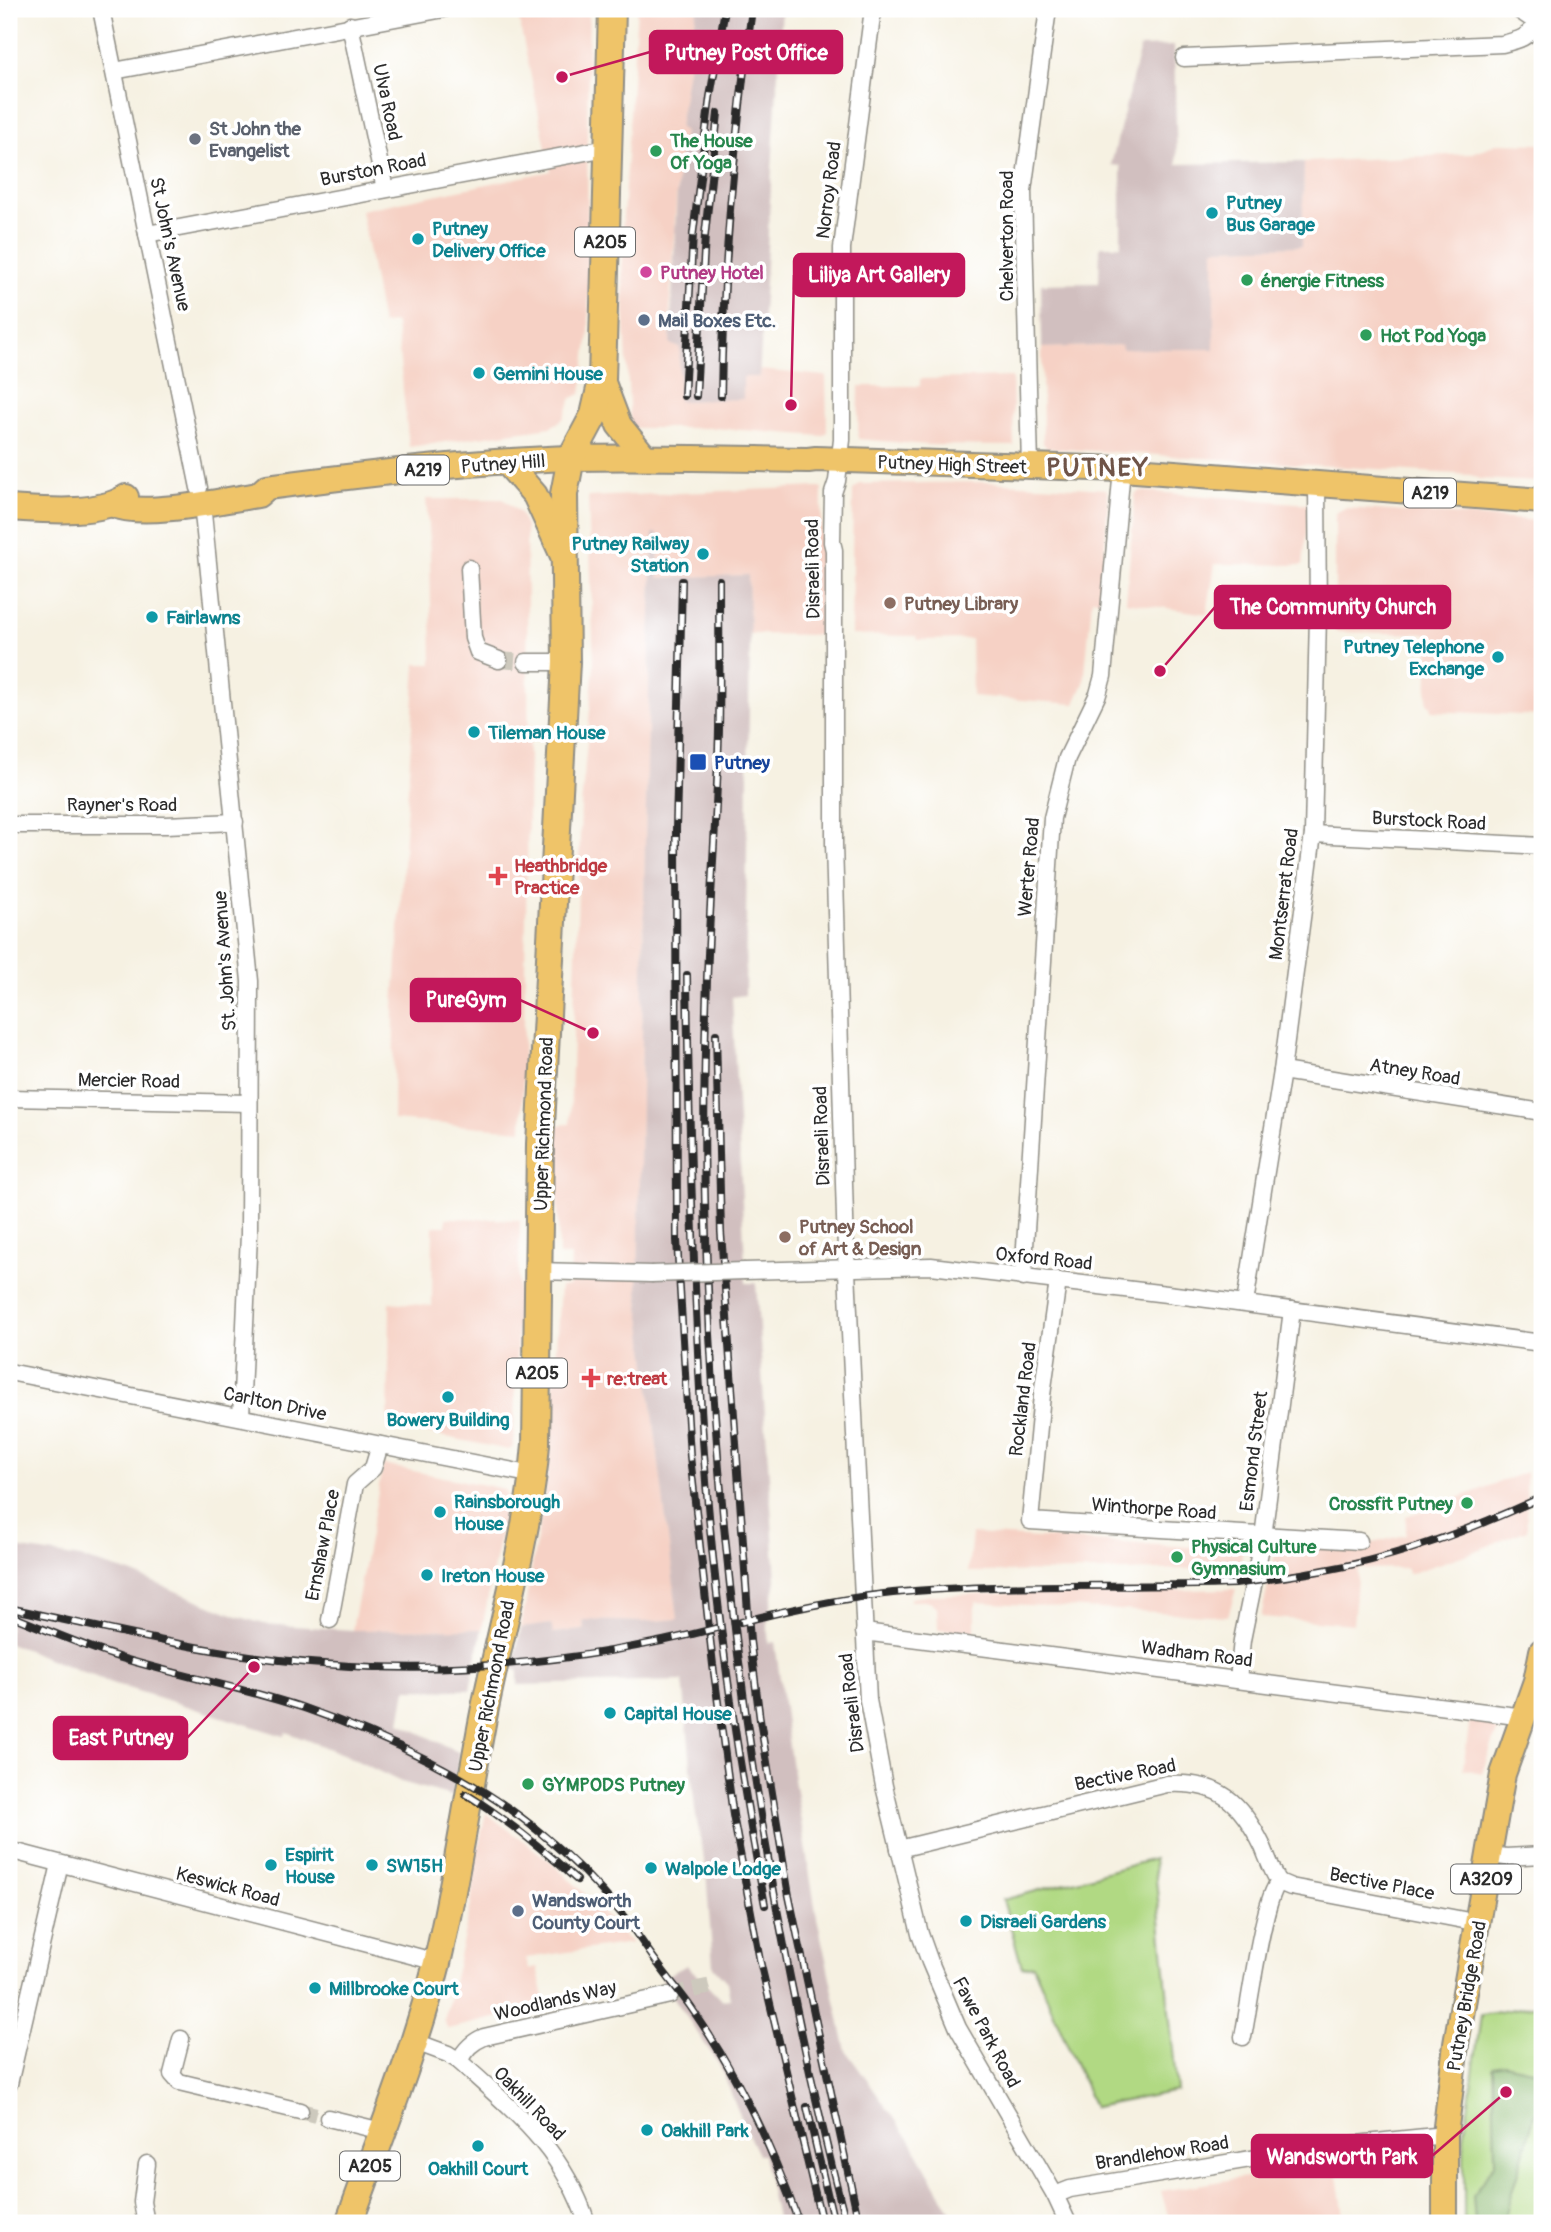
<svg xmlns="http://www.w3.org/2000/svg" width="1551" height="2232" font-family="Pangolin,sans-serif">
  <style>
    .built { fill: #f6d1c5 }
    .industrial { fill: #d1bfbf }
    .green { fill: #b1d983; stroke: #6e8257; stroke-width: 2 }
    .forest { fill: #8cb971; stroke: #5c724e; stroke-width: 2 }
    .lines { fill: none; stroke-linecap: round; stroke-linejoin: round }
    .minor-tunnel { stroke: #cdc9bd; stroke-width: 16; stroke-dasharray: 16 8; stroke-linecap: butt }
    .minor-casing { stroke: #908e86; stroke-width: 19 }
    .primary-casing { stroke: #908e86; stroke-width: 28 }
    .trunk-casing { stroke: #908e86; stroke-width: 30 }
    .minor { stroke: #fff; stroke-width: 16 }
    .primary { stroke: #efc469; stroke-width: 24 }
    .trunk { stroke: #efc469; stroke-width: 26 }
    .rail-casing { stroke: #2b2b2b; stroke-width: 8 }
    .rail { stroke: #fff; stroke-width: 5; stroke-dasharray: 16; stroke-linecap: butt }
    .minor-bridge-casing { stroke: #908e86; stroke-width: 19; stroke-linecap: butt }
    .minor-bridge { stroke: #fff; stroke-width: 16 }
    .worship-dot { fill: #6b7280; stroke: #fff; stroke-width: 2.5 }
    .leisure-dot { fill: #2e9e5b; stroke: #fff; stroke-width: 2.5 }
    .culture-dot { fill: #0f9aa8; stroke: #fff; stroke-width: 2.5 }
    .hotel-dot { fill: #d1479c; stroke: #fff; stroke-width: 2.5 }
    .service-dot { fill: #5c6f8a; stroke: #fff; stroke-width: 2.5 }
    .education-dot { fill: #8d6e63; stroke: #fff; stroke-width: 2.5 }
    .transit-dot { fill: #1a4fb4; stroke: #fff; stroke-width: 2.5 }
    .health-dot { fill: #e0444e; stroke: #fff; stroke-width: 2.5 }
    .labels { text-anchor: middle; stroke-width: 7; stroke-linejoin: round; paint-order: stroke }
    .shield { fill: #fff; stroke: #6b6b6b; stroke-width: 2 }
    .shield-label { font-size: 18px; font-weight: bold; fill: #2b2b2b }
    .street-label { font-size: 19px; fill: #2b2b2b; stroke: #fff }
    .worship-label { font-size: 19px; font-weight: bold; fill: #5b616d; stroke: #fff; text-anchor: start }
    .leisure-label { font-size: 19px; font-weight: bold; fill: #27864d; stroke: #fff; text-anchor: start }
    .culture-label { font-size: 19px; font-weight: bold; fill: #0d838f; stroke: #fff; text-anchor: start }
    .hotel-label { font-size: 19px; font-weight: bold; fill: #b23c85; stroke: #fff; text-anchor: start }
    .service-label { font-size: 19px; font-weight: bold; fill: #4e5e75; stroke: #fff; text-anchor: start }
    .education-label { font-size: 19px; font-weight: bold; fill: #785e54; stroke: #fff; text-anchor: start }
    .transit-label { font-size: 19px; font-weight: bold; fill: #164399; stroke: #fff; text-anchor: start }
    .health-label { font-size: 19px; font-weight: bold; fill: #be3a42; stroke: #fff; text-anchor: start }
    .district-label { font-size: 26px; font-weight: bold; letter-spacing: 2px; fill: #6f5448; stroke: #fff }
    .leader { fill: none; stroke: #c2185b; stroke-width: 2.5 }
    .callout-dot { fill: #c2185b; stroke: #fff; stroke-width: 2.5 }
    .callout { fill: #c2185b; stroke: #c2185b; stroke-width: 2.5 }
    .callout-label { font-size: 21px; text-anchor: middle; font-weight: bold; fill: #fff }
  </style>
  <rect width="100%" height="100%" fill="#fff"/>
  <filter id="ink" filterUnits="userSpaceOnUse"><feTurbulence type="fractalNoise" baseFrequency=".0143" numOctaves="2"/><feDisplacementMap in="SourceGraphic" scale="14" xChannelSelector="R" yChannelSelector="G"/><feConvolveMatrix kernelMatrix="1 2 1 2 8 2 1 2 1" color-interpolation-filters="sRGB"/></filter>
  <filter id="wash" filterUnits="userSpaceOnUse"><feTurbulence type="fractalNoise" baseFrequency=".00686" numOctaves="4" result="noise"/><feDisplacementMap in="SourceGraphic" scale="28" xChannelSelector="R" yChannelSelector="G"/><feGaussianBlur stdDeviation="1.57" result="paint"/><feColorMatrix in="noise" values="0 0 0 0 0 0 0 0 0 0 0 0 0 0 0 0 0 1.4 0 .05"/><feComposite in="paint" operator="in"/></filter>
  <g filter="url(#wash)">
    <rect width="100%" height="100%" fill="#f6f1e2"/>
    <g class="built">
      <polygon points="526,9 589,9 587,133 589,333 581,394 572,398 563,419 551,427 409,447 396,324 395,322 382,325 361,210 551,171 517,11"/>
      <polygon points="637,9 697,9 679,128 684,131 678,168 670,298 670,344 680,348 678,401 742,399 743,377 758,377 759,370 826,376 827,433 822,436 714,428 636,428 630,423 621,246"/>
      <polygon points="1499,143 1542,144 1542,482 1479,479 1471,475 1047,448 1043,443 1042,348 1122,345 1122,349 1214,349 1214,248 1302,246 1304,162 1469,154"/>
      <polygon points="1012,377 1014,446 928,445 858,439 859,386 920,386 920,379"/>
      <polygon points="988,482 1106,489 1108,498 1101,599 1092,599 1084,683 1075,704 972,696 971,639 917,640 916,636 851,635 853,490 860,484"/>
      <polygon points="820,487 822,488 820,635 750,634 748,575 659,578 658,533 653,533 645,843 638,1291 678,1619 643,1622 583,1620 584,1630 552,1633 551,1624 521,1628 547,1482 560,1287 570,1286 571,1256 559,1256 556,1125 570,1124 581,807 594,666 588,497"/>
      <polygon points="1140,491 1309,504 1303,565 1215,564 1207,614 1126,602 1135,495"/>
      <polygon points="426,499 503,499 520,513 526,527 529,760 522,1130 393,1120 394,1006 416,664 432,664 430,551"/>
      <polygon points="1345,508 1542,521 1542,716 1431,711 1431,705 1427,704 1429,634 1335,632 1335,513"/>
      <polygon points="446,1218 520,1220 514,1437 513,1447 509,1450 388,1425 390,1302 432,1306 433,1226 446,1226"/>
      <polygon points="383,1465 504,1489 507,1496 482,1629 352,1630"/>
      <polygon points="1526,1472 1527,1530 1468,1554 1408,1574 1407,1568 1358,1569 1353,1624 1261,1617 1277,1544 1352,1548 1406,1535 1406,1516 1432,1508"/>
      <polygon points="972,1534 1242,1550 1241,1567 1127,1571 968,1572"/>
      <polygon points="1236,1589 1228,1616 975,1602 975,1633 938,1629 937,1608 930,1601 910,1601 910,1598 932,1595"/>
      <polygon points="1470,1719 1500,1723 1482,1773 1463,1769"/>
      <polygon points="486,1813 546,1858 582,1891 631,1943 526,1958 529,1969 537,1967 546,2006 448,2029 444,2021 471,1905 475,1862"/>
      <polygon points="1336,2162 1345,2223 1170,2223 1161,2191"/>
    </g>
    <g class="industrial">
      <polygon points="697,9 782,9 759,377 743,377 743,399 678,401 680,348 670,344 678,168 684,131 679,128"/>
      <polygon points="1174,46 1177,164 1304,162 1302,246 1214,248 1214,349 1122,349 1121,345 1042,348 1041,284 1099,283 1100,246 1121,246 1121,166 1111,165 1140,47"/>
      <polygon points="653,533 658,533 659,578 748,575 750,634 745,995 732,997 746,1283 756,1283 776,1580 767,1626 769,1643 775,1642 791,1761 817,1918 846,2051 910,2140 957,2223 777,2223 763,2155 758,2155 744,2125 720,2066 661,1979 687,1965 721,2000 730,1999 727,1982 713,1967 706,1871 695,1810 683,1681 518,1685 518,1670 512,1670 521,1628 551,1624 553,1633 584,1630 583,1620 643,1622 678,1619 638,1291 645,843"/>
      <polygon points="9,1547 80,1558 131,1573 237,1616 264,1624 352,1630 482,1629 470,1690 406,1689 400,1723 460,1753 452,1796 401,1782 345,1755 286,1732 284,1736 111,1683 9,1643"/>
    </g>
    <g class="green">
      <polygon points="1154,1859 1177,2091 1094,2107 1033,1965 1022,1967 1003,1900"/>
      <polygon points="1542,2004 1542,2223 1464,2223 1464,2137 1481,2015"/>
    </g>
    <polygon class="forest" points="1504,2064 1532,2070 1542,2069 1542,2111 1535,2114 1503,2223 1475,2223 1473,2195 1495,2163 1493,2066"/>
  </g>
  <g filter="url(#ink)">
    <g class="lines">
      <g class="minor-tunnel">
        <polyline points="499,660 526,662"/>
        <polyline points="670,1995 716,1985"/>
        <polyline points="300,2111 328,2118"/>
      </g>
      <defs>
        <g id="minor">
          <polyline points="101,9 199,488"/>
          <polyline points="873,9 842,248 842,440 837,481 833,493 832,542 834,550 834,844 846,1251 868,1700 884,1786 920,1934 930,1962 958,2028 1055,2195 1068,2223"/>
          <polyline points="1517,9 1542,26"/>
          <polyline points="350,25 385,189"/>
          <path d="M1184,58L1502,44C1519,40 1528,38 1537,23"/>
          <polyline points="114,71 444,9"/>
          <polyline points="147,234 607,148"/>
          <polyline points="1030,466 1023,191 1048,9"/>
          <polyline points="202,503 250,981 249,1234 241,1417"/>
          <polyline points="469,568 473,638 478,652 499,660"/>
          <polyline points="526,662 566,662"/>
          <polyline points="9,825 166,825 235,822"/>
          <polyline points="1313,834 1542,846"/>
          <polyline points="1282,1071 1542,1112"/>
          <polyline points="9,1098 249,1103"/>
          <polyline points="538,1271 651,1274"/>
          <polyline points="745,1271 931,1266 1192,1297 1542,1343"/>
          <polyline points="1023,1278 1052,818 1067,758 1098,694 1103,676 1122,469"/>
          <polyline points="1058,1281 1042,1395 1030,1521 1359,1541"/>
          <polyline points="1245,1303 1282,1071 1313,834 1318,615 1317,485"/>
          <polyline points="9,1372 534,1475"/>
          <polyline points="330,1620 355,1484 373,1468 380,1445"/>
          <polyline points="864,1632 1524,1717"/>
          <polyline points="1238,1680 1242,1640 1263,1537 1292,1310"/>
          <path d="M899,1849L1167,1784C1220,1781 1241,1802 1263,1847C1268,1859 1272,1871 1279,1882C1263,1898 1249,2008 1243,2037"/>
          <polyline points="9,1850 437,1962"/>
          <polyline points="1491,1855 1506,1857 1542,1855"/>
          <polyline points="1279,1882 1291,1887 1479,1923"/>
          <polyline points="181,2039 172,2074 179,2082 300,2111"/>
          <path d="M413,2041L448,2054L459,2061C514,2111 564,2150 587,2223"/>
          <path d="M459,2061C465,2049 472,2042 484,2037L670,1995"/>
          <polyline points="9,2084 60,1864"/>
          <polyline points="328,2118 382,2131"/>
          <polyline points="1055,2195 1070,2189 1317,2148 1445,2135"/>
          <polyline points="146,2223 142,2202 147,2164"/>
        </g>
        <g id="primary">
          <polyline points="602,380 619,425 645,457"/>
          <polyline points="507,463 535,495 563,556"/>
          <path d="M114,505C143,518 224,500 258,495L267,487C368,474 472,461 574,458C652,456 730,459 808,460L816,459L1122,469L1542,501"/>
          <path d="M9,508C43,510 96,516 126,497"/>
          <polyline points="1445,2223 1445,2135 1456,2044 1503,1774 1536,1681 1542,1651"/>
        </g>
        <path id="trunk" d="M349,2223C380,2137 415,2051 437,1963C457,1879 468,1793 485,1708C503,1620 529,1533 536,1444L540,1144L566,662L564,494L571,458L594,415L602,380L612,9"/>
      </defs>
      <use href="#minor" class="minor-casing"/>
      <use href="#primary" class="primary-casing"/>
      <use href="#trunk" class="trunk-casing"/>
      <use href="#minor" class="minor"/>
      <use href="#primary" class="primary"/>
      <use href="#trunk" class="trunk"/>
      <defs>
        <g id="rail">
          <polyline points="684,396 693,234 710,97 725,9"/>
          <polyline points="696,396 705,235 718,113"/>
          <path d="M721,396C723,266 734,138 752,9"/>
          <path d="M719,580C719,630 720,680 719,730C717,813 710,896 707,979C704,1064 703,1151 706,1237C716,1570 763,1900 846,2223"/>
          <polyline points="682,581 676,829 677,1240 690,1456 713,1665 733,1815 760,1961 822,2223"/>
          <path d="M687,975C689,1130 693,1285 703,1440C713,1596 736,1752 765,1905"/>
          <polyline points="716,1034 721,1232 750,1641 760,1720 789,1896 859,2223"/>
          <path d="M9,1608C99,1627 189,1649 280,1660C427,1677 575,1665 717,1628"/>
          <path d="M12,1616C48,1631 84,1646 121,1658C181,1676 244,1688 304,1708C385,1736 477,1779 542,1834C570,1857 597,1884 621,1913C634,1929 645,1947 658,1964C668,1978 680,1992 690,2006C737,2073 772,2147 799,2223"/>
          <path d="M741,1622C791,1609 842,1598 893,1593C1007,1582 1122,1588 1235,1584C1267,1579 1299,1575 1330,1569C1403,1556 1475,1528 1542,1497"/>
          <path d="M466,1794C506,1819 542,1848 577,1880"/>
          <polyline points="807,2107 834,2223"/>
        </g>
      </defs>
      <use href="#rail" class="rail-casing"/>
      <use href="#rail" class="rail"/>
      <defs>
        <polyline id="minor-bridge" points="651,1274 745,1271"/>
      </defs>
      <use href="#minor-bridge" class="minor-bridge-casing"/>
      <use href="#minor-bridge" class="minor-bridge"/>
    </g>
  </g>
  <circle class="worship-dot" cx="195" cy="139" r="7"/>
  <g class="leisure-dot">
    <circle cx="656" cy="151" r="7"/>
    <circle cx="1247" cy="280" r="7"/>
    <circle cx="1366" cy="335" r="7"/>
    <circle cx="1467" cy="1503" r="7"/>
    <circle cx="1177" cy="1557" r="7"/>
    <circle cx="528" cy="1784" r="7"/>
  </g>
  <g class="culture-dot">
    <circle cx="1212" cy="213" r="7"/>
    <circle cx="418" cy="239" r="7"/>
    <circle cx="479" cy="373" r="7"/>
    <circle cx="703" cy="554" r="7"/>
    <circle cx="152" cy="617" r="7"/>
    <circle cx="1498" cy="657" r="7"/>
    <circle cx="474" cy="732" r="7"/>
    <circle cx="448" cy="1397" r="7"/>
    <circle cx="440" cy="1512" r="7"/>
    <circle cx="427" cy="1575" r="7"/>
    <circle cx="610" cy="1713" r="7"/>
    <circle cx="271" cy="1865" r="7"/>
    <circle cx="372" cy="1865" r="7"/>
    <circle cx="651" cy="1868" r="7"/>
    <circle cx="966" cy="1921" r="7"/>
    <circle cx="315" cy="1988" r="7"/>
    <circle cx="647" cy="2130" r="7"/>
    <circle cx="478" cy="2146" r="7"/>
  </g>
  <circle class="hotel-dot" cx="646" cy="272" r="7"/>
  <g class="service-dot">
    <circle cx="644" cy="320" r="7"/>
    <circle cx="518" cy="1911" r="7"/>
  </g>
  <g class="education-dot">
    <circle cx="890" cy="603" r="7"/>
    <circle cx="785" cy="1237" r="7"/>
  </g>
  <rect class="transit-dot" x="689" y="753" width="18" height="18" rx="3.5"/>
  <g class="health-dot">
    <path d="M494.5 865.5h7v7h7v7h-7v7h-7v-7h-7v-7h7z"/>
    <path d="M587.5 1367.5h7v7h7v7h-7v7h-7v-7h-7v-7h7z"/>
  </g>
  <g class="labels">
    <g class="shield">
      <rect x="575" y="227.5" width="60" height="29" rx="5"/>
      <rect x="397" y="455.5" width="52" height="29" rx="5"/>
      <rect x="1404" y="478.5" width="52" height="29" rx="5"/>
      <rect x="507" y="1358.5" width="60" height="29" rx="5"/>
      <rect x="1451" y="1864.5" width="70" height="29" rx="5"/>
      <rect x="340" y="2151.5" width="60" height="29" rx="5"/>
    </g>
    <g class="shield-label">
      <text x="605" y="248">A205</text>
      <text x="423" y="476">A219</text>
      <text x="1430" y="499">A219</text>
      <text x="537" y="1379">A205</text>
      <text x="1486" y="1885">A3209</text>
      <text x="370" y="2172">A205</text>
    </g>
    <g class="street-label">
      <text transform="translate(388 102) rotate(78)" y="7">Ulva Road</text>
      <text transform="translate(373 169) rotate(-11)" y="7">Burston Road</text>
      <text transform="translate(828 190) rotate(-83)" y="7">Norroy Road</text>
      <text transform="translate(1006 236) rotate(-90)" y="7">Chelverton Road</text>
      <text transform="translate(171 244) rotate(78)" y="7">St John's Avenue</text>
      <text transform="translate(503 463) rotate(-4)" y="7">Putney Hill</text>
      <text transform="translate(952 464) rotate(2)" y="7">Putney High Street</text>
      <text transform="translate(812 569) rotate(-91)" y="7">Disraeli Road</text>
      <text x="122" y="811">Rayner's Road</text>
      <text transform="translate(1429 820) rotate(3)" y="7">Burstock Road</text>
      <text transform="translate(1028 867) rotate(-85)" y="7">Werter Road</text>
      <text transform="translate(1283 894) rotate(-83)" y="7">Montserrat Road</text>
      <text transform="translate(224 961) rotate(-94)" y="7">St. John's Avenue</text>
      <text transform="translate(1415 1071) rotate(9)" y="7">Atney Road</text>
      <text transform="translate(129 1080) rotate(1)" y="7">Mercier Road</text>
      <text transform="translate(543 1124) rotate(-88)" y="7">Upper Richmond Road</text>
      <text transform="translate(821 1136) rotate(-92)" y="7">Disraeli Road</text>
      <text transform="translate(1044 1258) rotate(6)" y="7">Oxford Road</text>
      <text transform="translate(1022 1399) rotate(-83)" y="7">Rockland Road</text>
      <text transform="translate(275 1403) rotate(12)" y="7">Carlton Drive</text>
      <text transform="translate(1253 1451) rotate(-83)" y="7">Esmond Street</text>
      <text transform="translate(1154 1508) rotate(4)" y="7">Winthorpe Road</text>
      <text transform="translate(322 1545) rotate(-79)" y="7">Ernshaw Place</text>
      <text transform="translate(1197 1653) rotate(7)" y="7">Wadham Road</text>
      <text transform="translate(491 1686) rotate(-79)" y="7">Upper Richmond Road</text>
      <text transform="translate(851 1703) rotate(-97)" y="7">Disraeli Road</text>
      <text transform="translate(1125 1774) rotate(-11)" y="7">Bective Road</text>
      <text transform="translate(1382 1883) rotate(11)" y="7">Bective Place</text>
      <text transform="translate(228 1886) rotate(15)" y="7">Keswick Road</text>
      <text transform="translate(1466 1996) rotate(-80)" y="7">Putney Bridge Road</text>
      <text transform="translate(555 2000) rotate(-13)" y="7">Woodlands Way</text>
      <text transform="translate(987 2032) rotate(62)" y="7">Fawe Park Road</text>
      <text transform="translate(530 2103) rotate(46)" y="7">Oakhill Road</text>
      <text transform="translate(1162 2152) rotate(-9)" y="7">Brandlehow Road</text>
    </g>
    <g class="worship-label">
      <text x="209" y="135">St John the<tspan x="209" dy="22">Evangelist</tspan></text>
    </g>
    <g class="leisure-label">
      <text x="670" y="147">The House<tspan x="670" dy="22">Of Yoga</tspan></text>
      <text x="1261" y="287">énergie Fitness</text>
      <text x="1380" y="342">Hot Pod Yoga</text>
      <text x="1453" y="1510" text-anchor="end">Crossfit Putney</text>
      <text x="1191" y="1553">Physical Culture<tspan x="1191" dy="22">Gymnasium</tspan></text>
      <text x="542" y="1791">GYMPODS Putney</text>
    </g>
    <g class="culture-label">
      <text x="1226" y="209">Putney<tspan x="1226" dy="22">Bus Garage</tspan></text>
      <text x="432" y="235">Putney<tspan x="432" dy="22">Delivery Office</tspan></text>
      <text x="493" y="380">Gemini House</text>
      <text x="689" y="550" text-anchor="end">Putney Railway<tspan x="689" dy="22">Station</tspan></text>
      <text x="166" y="624">Fairlawns</text>
      <text x="1484" y="653" text-anchor="end">Putney Telephone<tspan x="1484" dy="22">Exchange</tspan></text>
      <text x="488" y="739">Tileman House</text>
      <text x="448" y="1426" text-anchor="middle">Bowery Building</text>
      <text x="454" y="1508">Rainsborough<tspan x="454" dy="22">House</tspan></text>
      <text x="441" y="1582">Ireton House</text>
      <text x="624" y="1720">Capital House</text>
      <text x="285" y="1861">Espirit<tspan x="285" dy="22">House</tspan></text>
      <text x="386" y="1872">SW15H</text>
      <text x="665" y="1875">Walpole Lodge</text>
      <text x="980" y="1928">Disraeli Gardens</text>
      <text x="329" y="1995">Millbrooke Court</text>
      <text x="661" y="2137">Oakhill Park</text>
      <text x="478" y="2175" text-anchor="middle">Oakhill Court</text>
    </g>
    <g class="hotel-label">
      <text x="660" y="279">Putney Hotel</text>
    </g>
    <g class="service-label">
      <text x="658" y="327">Mail Boxes Etc.</text>
      <text x="532" y="1907">Wandsworth<tspan x="532" dy="22">County Court</tspan></text>
    </g>
    <g class="education-label">
      <text x="904" y="610">Putney Library</text>
      <text x="799" y="1233">Putney School<tspan x="799" dy="22">of Art &amp; Design</tspan></text>
    </g>
    <g class="transit-label">
      <text x="714" y="769">Putney</text>
    </g>
    <g class="health-label">
      <text x="514" y="872">Heathbridge<tspan x="514" dy="22">Practice</tspan></text>
      <text x="607" y="1385">re:treat</text>
    </g>
    <g class="district-label">
      <text x="1098" y="476">PUTNEY</text>
    </g>
  </g>
  <path class="leader" d="M562 77L650 52M791 405L794 275M1160 671L1215 607M593 1033L520 1000M254 1667L187 1738M1506 2092L1432 2156"/>
  <g class="callout-dot">
    <circle cx="562" cy="77" r="7"/>
    <circle cx="791" cy="405" r="7"/>
    <circle cx="1160" cy="671" r="7"/>
    <circle cx="593" cy="1033" r="7"/>
    <circle cx="254" cy="1667" r="7"/>
    <circle cx="1506" cy="2092" r="7"/>
  </g>
  <g class="callout">
    <rect x="650" y="31" width="192" height="42" rx="7"/>
    <rect x="794" y="254" width="170" height="42" rx="7"/>
    <rect x="1215" y="586" width="235" height="42" rx="7"/>
    <rect x="411" y="979" width="109" height="42" rx="7"/>
    <rect x="54" y="1717" width="133" height="42" rx="7"/>
    <rect x="1252" y="2135" width="180" height="42" rx="7"/>
  </g>
  <g class="callout-label">
    <text x="746" y="60">Putney Post Office</text>
    <text x="879" y="282">Liliya Art Gallery</text>
    <text x="1333" y="614">The Community Church</text>
    <text x="466" y="1007">PureGym</text>
    <text x="121" y="1745">East Putney</text>
    <text x="1342" y="2164">Wandsworth Park</text>
  </g>
  <rect width="1551" height="2232" fill="none" stroke="#fff" stroke-width="35"/>
</svg>
